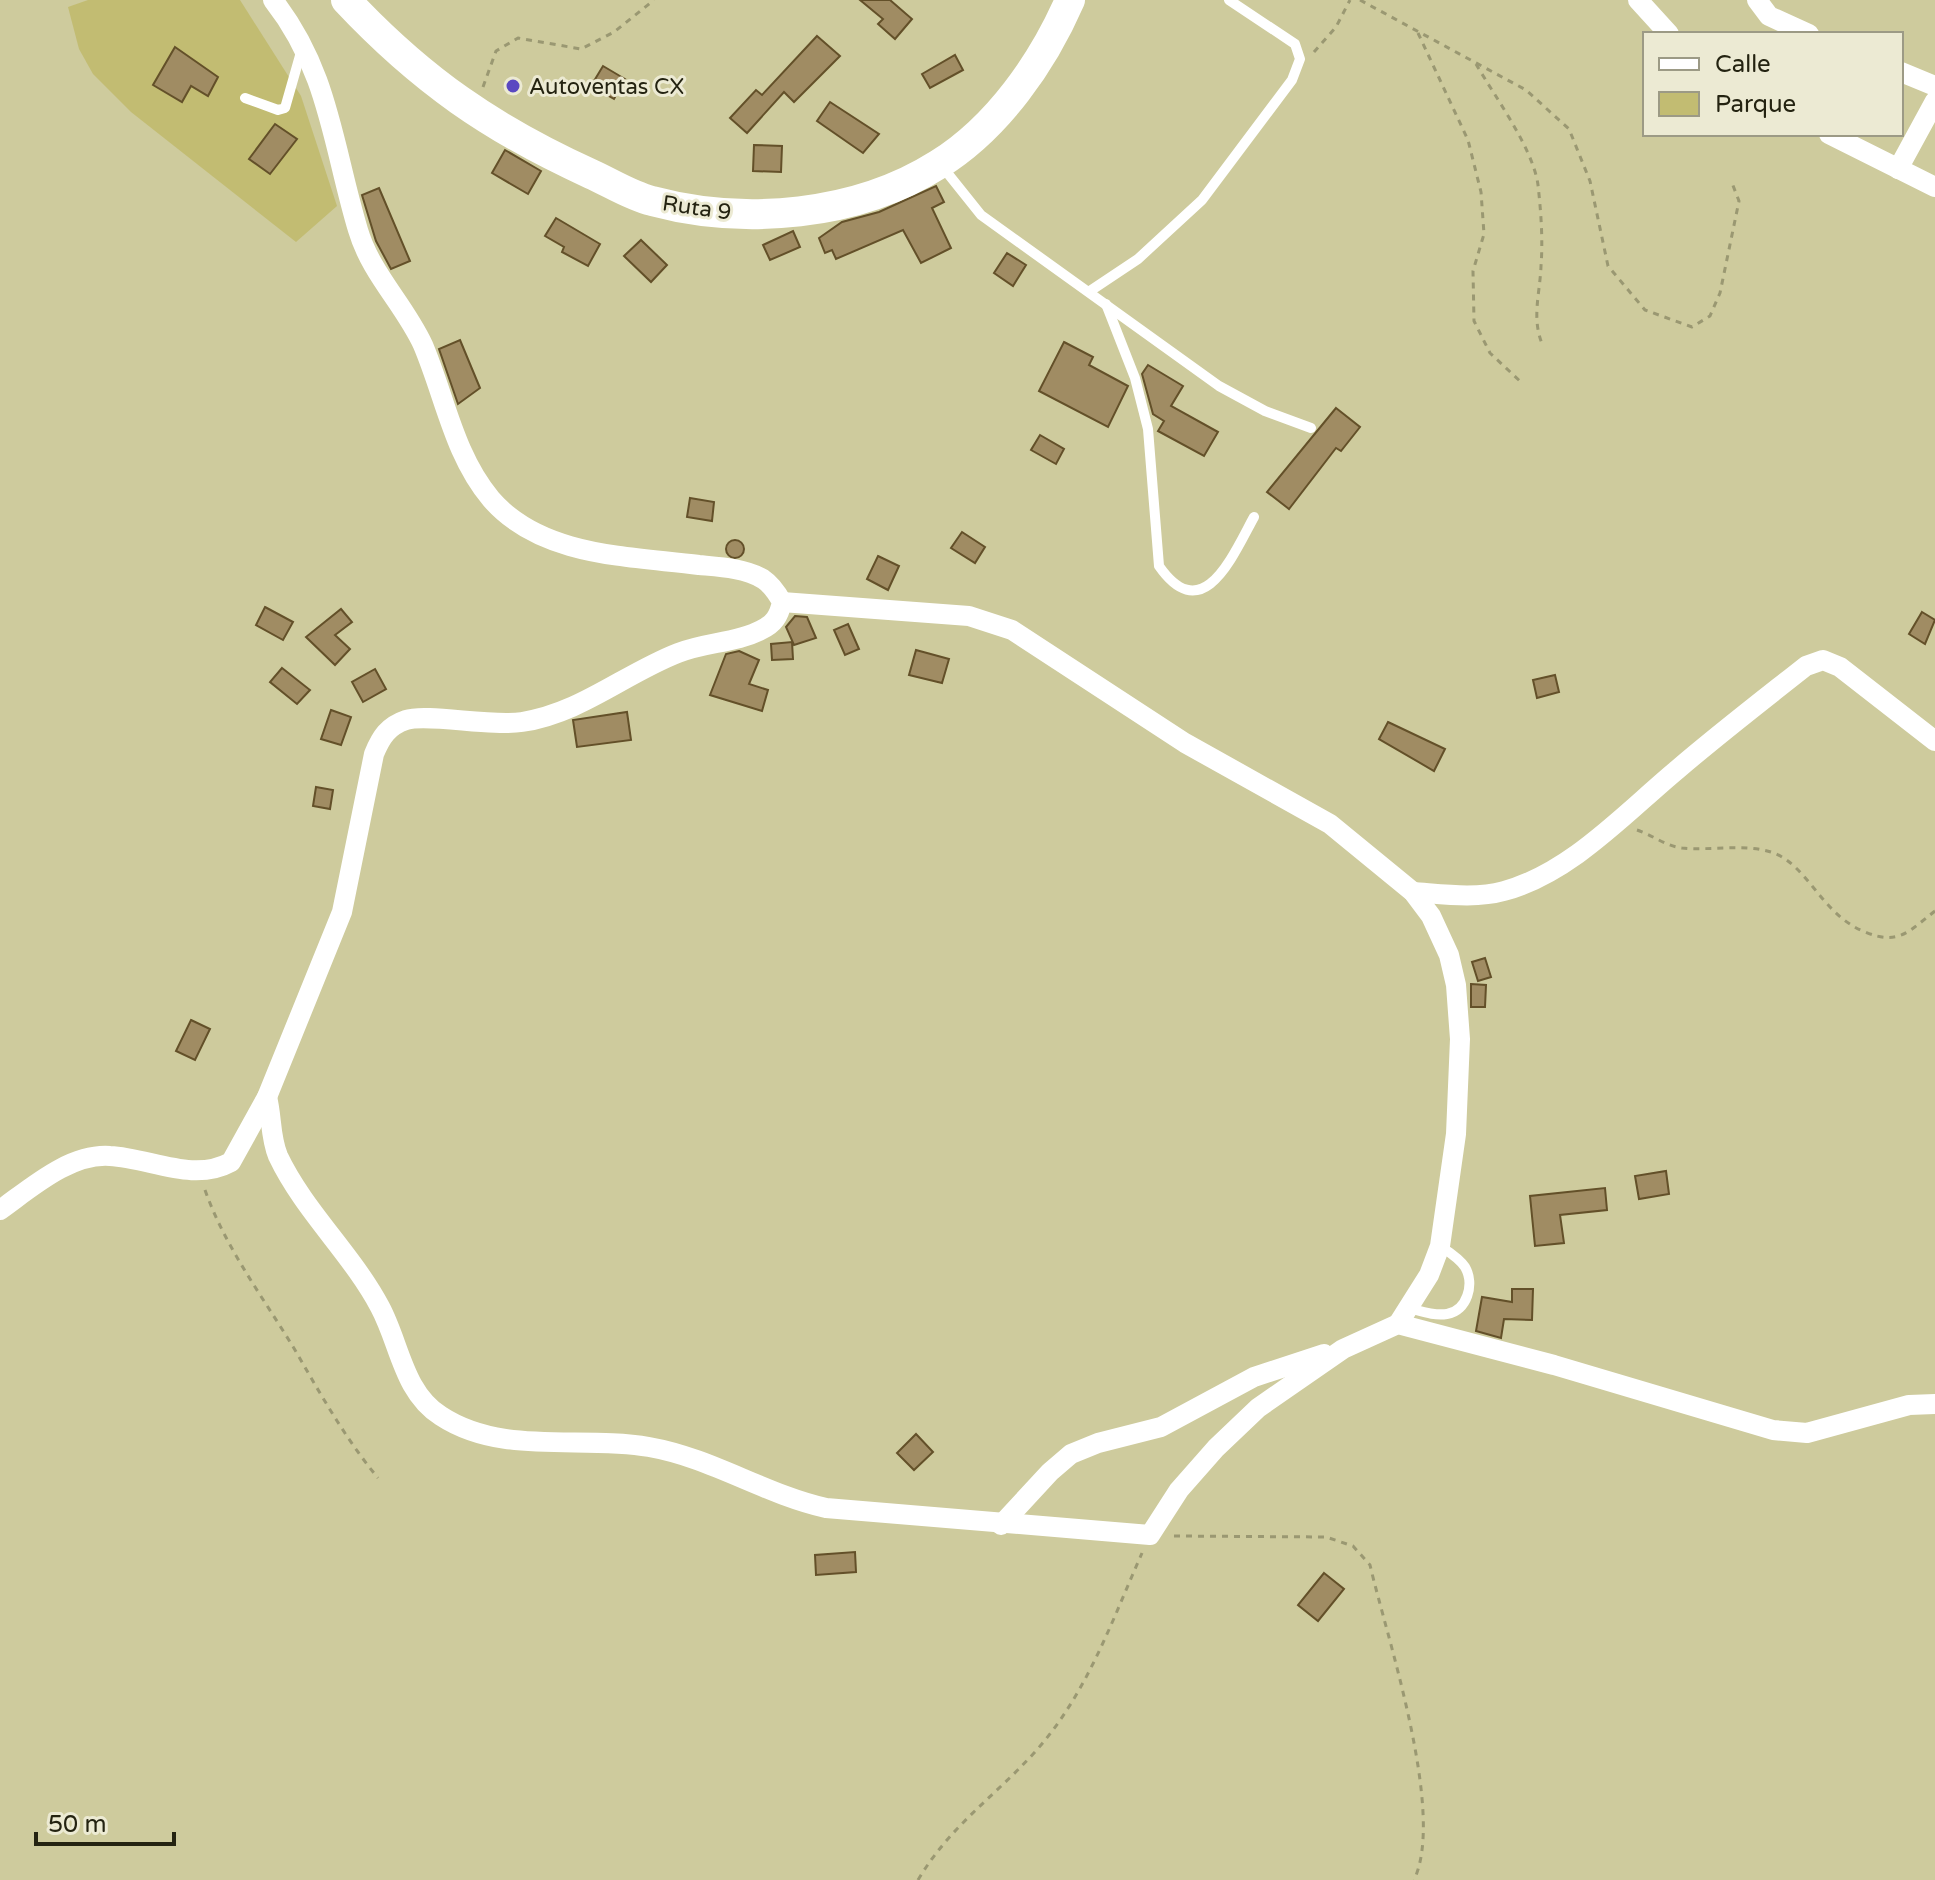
<svg xmlns="http://www.w3.org/2000/svg" width="1935" height="1880" font-family="'Varela Round',sans-serif">
  <style>
    .green { fill: #c2bc72 }
    .building { fill: #a08c63; stroke: #635029; stroke-width: 2 }
    .lines { fill: none; stroke-linecap: round; stroke-linejoin: round }
    .path { stroke: #9a9872; stroke-width: 3; stroke-dasharray: 6 6; stroke-linecap: butt }
    .lane { stroke: #fff; stroke-width: 10 }
    .street { stroke: #fff; stroke-width: 20 }
    .primary { stroke: #fff; stroke-width: 30 }
    .poi-dot { fill: #5a48c1; stroke: #ecead3; stroke-width: 3 }
    .labels { text-anchor: middle; stroke-width: 6; stroke-linejoin: round; paint-order: stroke }
    .poi-label { font-size: 22px; fill: #242311; stroke: #ecead3; text-anchor: start }
    .street-label { font-size: 22px; fill: #242311; stroke: #ecead3 }
  </style>
  <rect width="100%" height="100%" fill="#cecb9d"/>
  <polygon class="green" points="88,0 240,0 301,96 337,206 296,242 131,112 93,74 79,49 68,7"/>
  <g class="building">
    <polygon points="860,0 890,0 912,19 895,39 878,24 883,19"/>
    <polygon points="817,36 840,56 794,102 784,92 747,133 730,118 756,90 762,95"/>
    <polygon points="175,47 218,77 208,96 191,86 182,102 153,85"/>
    <polygon points="955,55 963,70 930,88 922,74"/>
    <polygon points="603,66 625,79 614,99 591,86"/>
    <polygon points="830,102 879,134 863,153 817,121"/>
    <polygon points="275,124 297,139 270,174 249,159"/>
    <polygon points="754,145 782,146 781,172 753,171"/>
    <polygon points="505,150 541,171 528,194 492,173"/>
    <polygon points="936,186 944,202 932,208 951,248 921,263 903,230 836,259 832,250 825,253 819,238 842,222 879,212"/>
    <polygon points="379,188 410,261 391,269 376,241 362,195"/>
    <polygon points="556,218 600,244 588,266 562,252 564,247 545,236"/>
    <polygon points="793,231 800,247 770,260 763,245"/>
    <polygon points="641,240 667,265 651,282 624,256"/>
    <polygon points="1007,253 1026,265 1013,286 994,273"/>
    <polygon points="460,340 480,388 458,404 439,349"/>
    <polygon points="1064,342 1093,357 1089,365 1128,386 1108,427 1039,391"/>
    <polygon points="1148,365 1183,386 1171,406 1218,432 1204,456 1158,431 1164,421 1153,414 1142,374"/>
    <polygon points="1336,408 1360,427 1341,451 1336,448 1289,509 1267,492"/>
    <polygon points="1040,435 1064,449 1056,464 1031,450"/>
    <polygon points="690,498 714,502 712,521 687,517"/>
    <polygon points="962,532 985,547 975,563 951,548"/>
    <circle cx="735" cy="549" r="9"/>
    <polygon points="878,556 899,566 888,590 867,579"/>
    <polygon points="265,607 293,622 283,640 256,625"/>
    <polygon points="341,609 352,622 335,635 350,649 335,665 306,637"/>
    <polygon points="1922,612 1935,620 1925,644 1909,634"/>
    <polygon points="795,616 807,617 816,638 794,645 786,627"/>
    <polygon points="848,624 859,649 845,655 834,630"/>
    <polygon points="792,642 793,659 772,660 771,644"/>
    <polygon points="916,650 949,659 942,683 909,675"/>
    <polygon points="739,651 759,660 749,684 768,690 762,711 710,695 726,654"/>
    <polygon points="282,668 310,690 297,704 270,682"/>
    <polygon points="375,669 386,689 363,702 352,682"/>
    <polygon points="1555,675 1559,692 1537,698 1533,680"/>
    <polygon points="331,710 351,717 341,745 321,739"/>
    <polygon points="627,712 631,740 577,747 573,720"/>
    <polygon points="1388,722 1445,749 1434,771 1379,739"/>
    <polygon points="316,787 333,790 330,809 313,806"/>
    <polygon points="1485,958 1491,977 1478,981 1472,962"/>
    <polygon points="1471,984 1486,985 1485,1007 1471,1007"/>
    <polygon points="191,1020 210,1029 195,1060 176,1051"/>
    <polygon points="1666,1171 1669,1194 1639,1199 1635,1176"/>
    <polygon points="1605,1188 1607,1210 1560,1215 1564,1243 1535,1246 1530,1196"/>
    <polygon points="1512,1289 1533,1289 1532,1320 1504,1319 1501,1338 1476,1331 1482,1297 1512,1302"/>
    <polygon points="916,1434 933,1452 914,1470 897,1453"/>
    <polygon points="855,1552 856,1572 816,1575 815,1555"/>
    <polygon points="1324,1573 1344,1589 1318,1621 1298,1605"/>
  </g>
  <g class="lines">
    <g class="path">
      <polyline points="1360,0 1526,90 1569,129 1590,181 1608,266 1645,310 1692,327 1710,316 1720,293 1739,201 1732,183"/>
      <polyline points="1418,33 1468,140 1481,192 1484,234 1473,271 1474,321 1490,353 1522,383"/>
      <polyline points="1314,52 1336,27 1350,0"/>
      <path d="M1476,64C1495,97 1533,148 1538,185C1541,212 1543,240 1541,266C1540,294 1531,319 1543,346"/>
      <polyline points="483,87 496,51 518,38 581,49 614,32 654,0"/>
      <path d="M1637,830C1652,835 1666,846 1682,848C1711,851 1746,843 1774,853C1809,867 1822,915 1865,932C1899,946 1909,931 1935,911"/>
      <path d="M205,1190C226,1249 263,1297 295,1350C321,1395 345,1438 378,1478"/>
      <path d="M1174,1536L1326,1537L1353,1546L1370,1565C1387,1638 1446,1813 1414,1880"/>
      <path d="M918,1880C950,1826 993,1798 1034,1753C1086,1696 1111,1623 1142,1553"/>
    </g>
    <g class="lane">
      <polyline points="245,98 278,110 285,108 301,52"/>
      <polyline points="941,165 981,215 1219,386 1265,411 1311,428"/>
      <polyline points="1090,291 1138,259 1202,200 1292,80 1300,59 1295,44 1229,0"/>
      <path d="M1106,304L1135,378L1148,429L1159,566C1203,629 1233,555 1254,517"/>
      <path d="M1408,1308C1421,1311 1433,1316 1447,1314C1467,1311 1475,1284 1465,1267C1459,1258 1449,1252 1440,1246"/>
    </g>
    <g class="street">
      <polyline points="1638,0 1669,34"/>
      <polyline points="1757,0 1769,16 1809,34"/>
      <polyline points="1901,72 1935,86"/>
      <polyline points="1829,134 1935,187"/>
      <polyline points="1898,169 1935,101"/>
      <polyline points="782,602 969,616 1012,630 1185,743 1330,824 1413,892 1431,916 1449,955 1456,985 1460,1039 1456,1134 1440,1246 1429,1275 1398,1324"/>
      <path d="M1413,892C1442,894 1476,899 1504,891C1571,873 1626,812 1678,769C1720,733 1763,700 1806,666L1823,660L1840,667L1935,741"/>
      <path d="M267,1097C272,1116 270,1137 278,1156C304,1211 352,1254 380,1307C400,1344 403,1392 441,1416C502,1456 581,1435 649,1447C712,1458 764,1494 826,1508L1150,1535L1179,1490L1216,1448L1258,1408L1343,1349L1398,1324L1554,1365L1773,1430L1807,1433L1909,1405L1935,1404"/>
      <path d="M0,1210C31,1188 70,1153 110,1156C150,1158 193,1183 231,1162L267,1097L342,912L374,754C381,737 388,726 406,720C427,713 491,727 522,722C581,713 624,674 678,653C705,642 736,643 761,630C774,624 779,616 782,602C777,593 772,585 763,579C744,568 720,567 699,565C629,556 541,557 491,499C454,455 445,397 423,345C404,304 371,274 358,230C333,147 329,71 273,0"/>
      <polyline points="1001,1525 1050,1472 1071,1454 1098,1443 1161,1427 1254,1377 1324,1354"/>
    </g>
    <path class="primary" d="M346,0C421,80 492,129 591,174C611,183 631,196 652,201C745,226 857,216 939,164C998,127 1043,62 1070,0"/>
  </g>
  <circle class="poi-dot" cx="513" cy="86" r="8"/>
  <g class="labels">
    <g class="poi-label">
      <text x="529" y="94">Autoventas CX</text>
    </g>
    <g class="street-label">
      <text transform="translate(697 207) rotate(8)" y="8">Ruta 9</text>
    </g>
  </g>
  <rect x="1643" y="32" width="260" height="104" fill="#ecead3" stroke="#9c9a85" stroke-width="2"/>
  <rect x="1659" y="58" width="40" height="12" fill="#ffffff" stroke="#9c9a85" stroke-width="2"/>
  <text x="1715" y="72" font-size="24" fill="#242311">Calle</text>
  <rect x="1659" y="92" width="40" height="24" fill="#c2bc72" stroke="#9c9a85" stroke-width="2"/>
  <text x="1715" y="112" font-size="24" fill="#242311">Parque</text>
  <path d="M36 1832v12h138v-12" fill="none" stroke="#242311" stroke-width="4"/>
  <text x="48" y="1832" font-size="24" fill="#242311" stroke="#ecead3" stroke-width="6" paint-order="stroke">50 m</text>
</svg>
